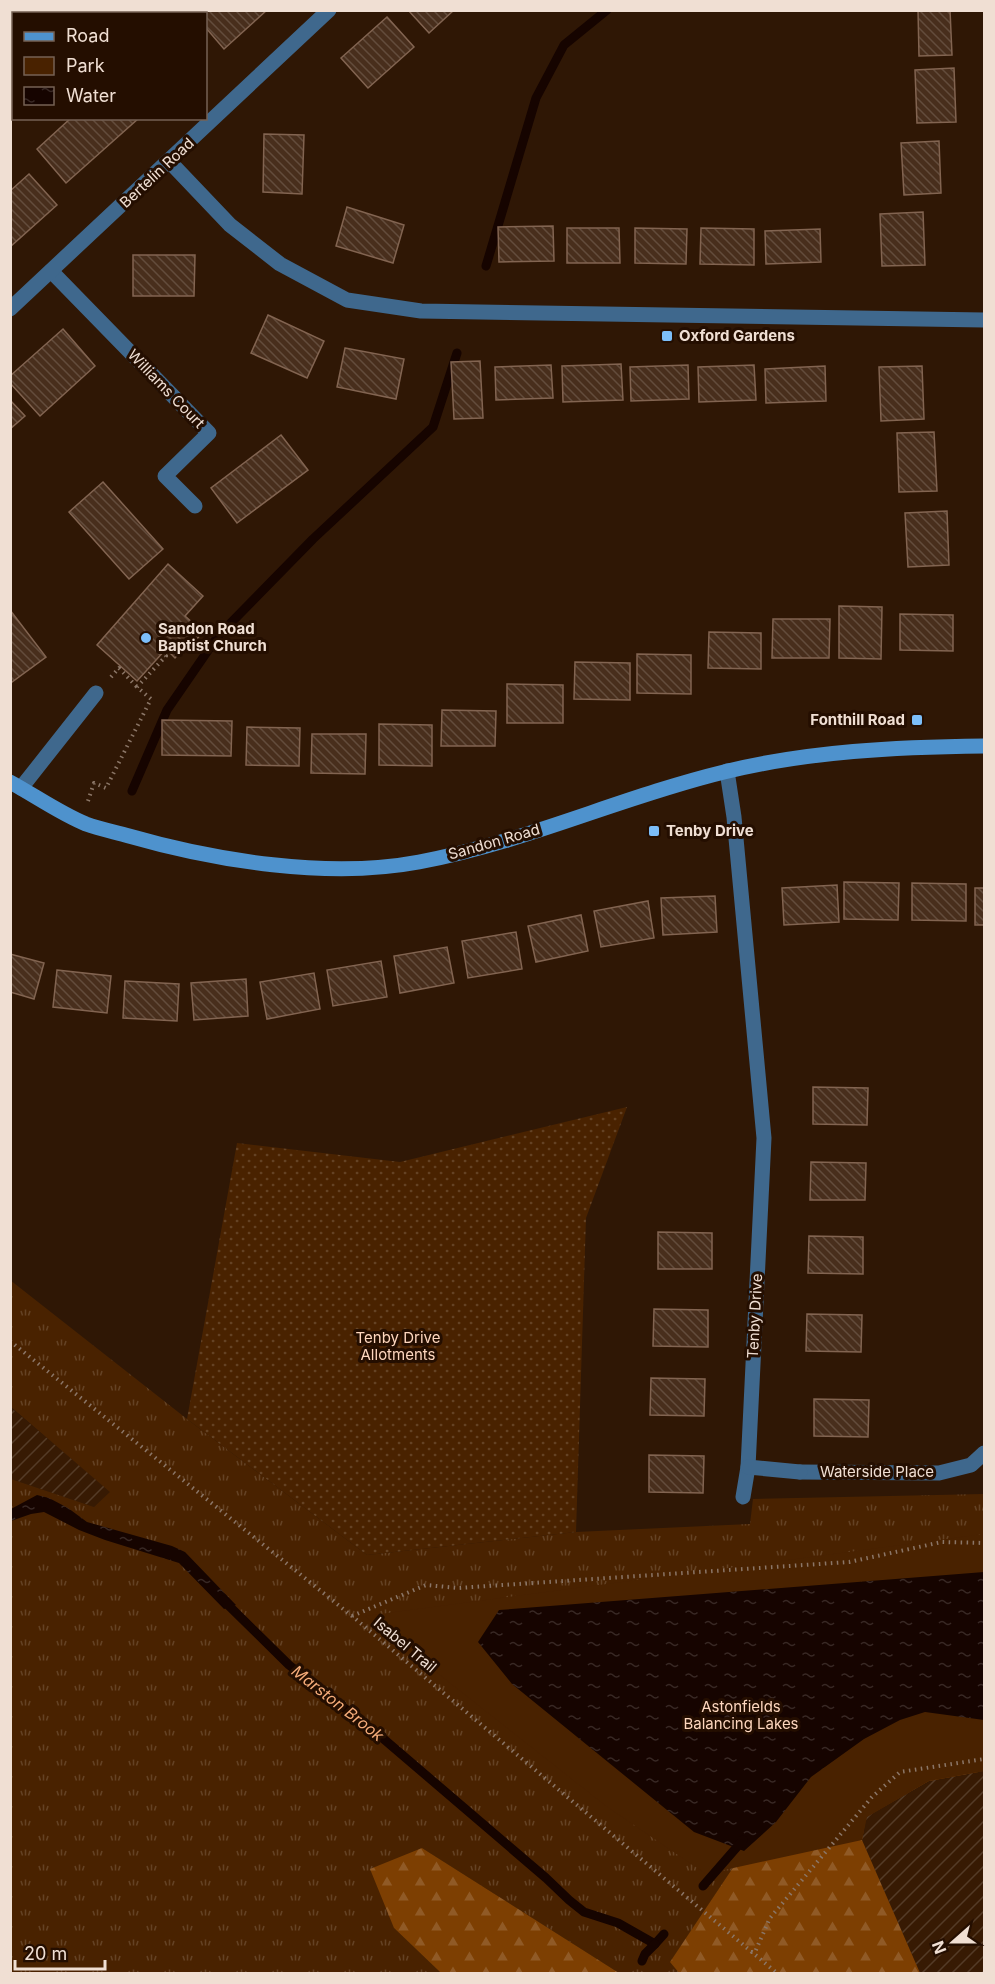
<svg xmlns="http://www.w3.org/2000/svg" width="995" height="1984" font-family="Inter,sans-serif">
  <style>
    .industrial { fill: url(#industrial-furrows) }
    .grass { fill: url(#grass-tufts) }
    .forest { fill: url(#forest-firs) }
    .park { fill: #492200 }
    .garden { fill: url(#garden-dots) }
    .water { fill: url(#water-ripples) }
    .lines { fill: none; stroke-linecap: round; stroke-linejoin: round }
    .stream { stroke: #160400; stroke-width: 9 }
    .building { fill: url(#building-back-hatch); stroke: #826451; stroke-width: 1.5 }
    .path { stroke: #8b7667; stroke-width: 4; stroke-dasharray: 1.5 4.5; stroke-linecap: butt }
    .service { stroke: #3f688d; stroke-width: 15 }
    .minor { stroke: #3f688d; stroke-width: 15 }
    .secondary { stroke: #4e92cd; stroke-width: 15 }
    .poi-dot { fill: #7cbef9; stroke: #240e00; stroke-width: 2 }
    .labels { text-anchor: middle; stroke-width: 6; stroke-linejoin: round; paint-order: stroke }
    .street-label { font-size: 15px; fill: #f0dfd3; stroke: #240e00 }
    .poi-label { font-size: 15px; font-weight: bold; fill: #f0dfd3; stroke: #240e00; text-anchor: start }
    .park-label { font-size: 15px; fill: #fed7be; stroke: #240e00 }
    .water-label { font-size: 16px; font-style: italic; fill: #f6ac79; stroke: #240e00 }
  </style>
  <defs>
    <pattern id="industrial-furrows" width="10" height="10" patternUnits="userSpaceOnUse" patternTransform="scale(1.5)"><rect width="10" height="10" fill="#371a03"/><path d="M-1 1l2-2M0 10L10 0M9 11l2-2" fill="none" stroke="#543b27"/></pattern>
    <pattern id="grass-tufts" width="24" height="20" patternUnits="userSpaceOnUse" patternTransform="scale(1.5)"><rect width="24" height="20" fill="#492200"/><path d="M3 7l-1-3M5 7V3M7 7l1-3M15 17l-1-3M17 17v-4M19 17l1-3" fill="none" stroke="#644224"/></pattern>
    <pattern id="forest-firs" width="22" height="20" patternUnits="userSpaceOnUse" patternTransform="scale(1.5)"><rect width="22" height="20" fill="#7d3f02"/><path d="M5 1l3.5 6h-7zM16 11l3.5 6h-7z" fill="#905a26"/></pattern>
    <pattern id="garden-dots" width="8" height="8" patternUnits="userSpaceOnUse" patternTransform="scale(1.5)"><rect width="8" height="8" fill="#492200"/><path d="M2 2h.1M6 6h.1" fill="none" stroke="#644224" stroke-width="1.8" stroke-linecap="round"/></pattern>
    <pattern id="water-ripples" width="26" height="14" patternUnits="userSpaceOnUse" patternTransform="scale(1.5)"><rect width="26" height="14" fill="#160400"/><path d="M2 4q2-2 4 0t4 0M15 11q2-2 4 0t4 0" fill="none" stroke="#382824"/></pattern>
    <pattern id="building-back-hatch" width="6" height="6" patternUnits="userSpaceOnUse" patternTransform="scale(1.5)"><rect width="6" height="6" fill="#482e1c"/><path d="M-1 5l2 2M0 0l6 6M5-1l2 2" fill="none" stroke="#634c3c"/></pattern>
  </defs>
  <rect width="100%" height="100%" fill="#2f1705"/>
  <g class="industrial">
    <polygon points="10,1407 111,1492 94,1507 11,1479"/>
    <polygon points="984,1771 984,1973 920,1973 862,1840 866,1817 932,1780"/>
  </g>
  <polygon class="grass" points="10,1280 187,1419 367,1555 576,1532 750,1524 753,1499 984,1494 984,1572 744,1851 671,1961 680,1973 619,1973 422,1848 394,1928 441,1973 11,1973 11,1479 94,1507 110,1492 11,1407"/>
  <g class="forest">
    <polygon points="984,1771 929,1781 866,1817 862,1840 920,1973 680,1974 670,1962 744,1851 801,1788"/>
    <polygon points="422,1848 619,1973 441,1973 394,1928 370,1869"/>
  </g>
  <polygon class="park" points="984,1534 984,1771 929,1781 867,1817 862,1840 706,1874 606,1806 365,1616"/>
  <polygon class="garden" points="627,1107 586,1218 576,1532 367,1555 187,1419 237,1143 400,1162"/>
  <g class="water">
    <polygon points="37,1495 49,1498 68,1508 87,1522 172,1546 185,1552 236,1605 224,1609 179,1563 105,1540 79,1530 44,1512 31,1514 11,1521 11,1509"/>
    <polygon points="984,1572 984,1720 925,1712 900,1720 864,1739 811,1777 776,1822 744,1851 694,1832 512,1684 478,1642 499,1610"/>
  </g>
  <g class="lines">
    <g class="stream">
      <polyline points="486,266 536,98 564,45 607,10"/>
      <polyline points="132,791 167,710 218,636 313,539 433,427 457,353"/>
      <polyline points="223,1600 289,1665 379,1735 546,1878 569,1900 584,1912 618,1923 655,1944 664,1934"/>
      <polyline points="703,1886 743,1840"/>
      <polyline points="642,1961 645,1954 655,1944"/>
    </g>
  </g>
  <g class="building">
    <polygon points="203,10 267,10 224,49 206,28 206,14 200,14"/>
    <polygon points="408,10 454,10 429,33"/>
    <polygon points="918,10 950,10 952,55 919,56"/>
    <polygon points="387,17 414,47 368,88 341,58"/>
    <polygon points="954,68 956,122 917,123 915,70"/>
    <polygon points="71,118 139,118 66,183 37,149"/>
    <polygon points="264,134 304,135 302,194 263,192"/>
    <polygon points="939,141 941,193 904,195 901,143"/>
    <polygon points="29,174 57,205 11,246 10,191"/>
    <polygon points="347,207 404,225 393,263 336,246"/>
    <polygon points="923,212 925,265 882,266 880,214"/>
    <polygon points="553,226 554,261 499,262 498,227"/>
    <polygon points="567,228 619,228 620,263 567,263"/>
    <polygon points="635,228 687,229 686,264 635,263"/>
    <polygon points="701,228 754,229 754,265 700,264"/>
    <polygon points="820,229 821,262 766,264 765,231"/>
    <polygon points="133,255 195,255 194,296 133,296"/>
    <polygon points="268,315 324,341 307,378 251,353"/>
    <polygon points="63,329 95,366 40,416 10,383 10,376"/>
    <polygon points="345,348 404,359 396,399 337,387"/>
    <polygon points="480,361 483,418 454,419 451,362"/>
    <polygon points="621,364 623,400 563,402 562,366"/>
    <polygon points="551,365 553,398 496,400 495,367"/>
    <polygon points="688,365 689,399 631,401 630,367"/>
    <polygon points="754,365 756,400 699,402 698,367"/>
    <polygon points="825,366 826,401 766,403 765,369"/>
    <polygon points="922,366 924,419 881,421 879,367"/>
    <polygon points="10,400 25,416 10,429"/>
    <polygon points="934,432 937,491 899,492 897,433"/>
    <polygon points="281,435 308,470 237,523 211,488"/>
    <polygon points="103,482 163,549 129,579 69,512"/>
    <polygon points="947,511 949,565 908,567 905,513"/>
    <polygon points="168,564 203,596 185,616 203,632 185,652 182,650 175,658 166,649 137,681 97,645"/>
    <polygon points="839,606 882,607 881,659 839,658"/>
    <polygon points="10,610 46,657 12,682 10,680"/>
    <polygon points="900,614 953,615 953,651 900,650"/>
    <polygon points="773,619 830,619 829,658 772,658"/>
    <polygon points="709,632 761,633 761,669 708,668"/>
    <polygon points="637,654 691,655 691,694 637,693"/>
    <polygon points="575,662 630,663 630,700 574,699"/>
    <polygon points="507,684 563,685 563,723 507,723"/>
    <polygon points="442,710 496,711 495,746 441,746"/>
    <polygon points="162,720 232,721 231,756 162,755"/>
    <polygon points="379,724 432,725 432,766 379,765"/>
    <polygon points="247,727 300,728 299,766 246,765"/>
    <polygon points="312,734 366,734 365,774 311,773"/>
    <polygon points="844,882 899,883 898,920 844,919"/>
    <polygon points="912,883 966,884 966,921 912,920"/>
    <polygon points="837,885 839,922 784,925 782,888"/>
    <rect x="975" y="888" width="9" height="37"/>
    <polygon points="715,896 717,932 663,935 661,898"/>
    <polygon points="648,901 654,938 601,947 594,911"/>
    <polygon points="581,915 588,951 536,962 528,926"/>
    <polygon points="516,932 522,969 468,978 462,941"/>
    <polygon points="447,947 454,983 400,993 394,956"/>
    <polygon points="10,954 44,963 34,999 10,992"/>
    <polygon points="381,961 387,997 333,1006 327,970"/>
    <polygon points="57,970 111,976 107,1013 53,1007"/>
    <polygon points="314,973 320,1009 267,1019 260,982"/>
    <polygon points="246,979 248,1016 194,1020 191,983"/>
    <polygon points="125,981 179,984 177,1021 123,1018"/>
    <polygon points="813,1087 868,1088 867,1125 813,1124"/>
    <polygon points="811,1162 866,1163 865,1200 810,1200"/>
    <polygon points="658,1232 712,1233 712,1269 658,1269"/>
    <polygon points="809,1236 863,1237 863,1274 808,1273"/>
    <polygon points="654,1309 708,1310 708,1347 653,1346"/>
    <polygon points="807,1314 862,1315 861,1352 806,1351"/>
    <polygon points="651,1378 705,1379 704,1416 650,1415"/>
    <polygon points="814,1399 869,1400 868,1437 814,1436"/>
    <polygon points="649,1455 704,1456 703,1493 649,1492"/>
  </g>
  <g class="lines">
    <g class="path">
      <polyline points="111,677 119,668 137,687"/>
      <polyline points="88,801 94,783 106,788 151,699 137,687 166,656 163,653"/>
      <polyline points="10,1341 352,1616 778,1974"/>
      <polyline points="352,1616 426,1585 458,1588 849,1562 942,1542 984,1543"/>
      <polyline points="751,1952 755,1952 770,1918 872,1797 900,1772 984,1759"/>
    </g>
    <g class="service">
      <polyline points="42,10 45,14"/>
      <polyline points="21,788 96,693"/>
      <polyline points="800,1472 939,1473 971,1465 984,1453"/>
    </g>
    <g class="minor">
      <polyline points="170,162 230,225 280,264 347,300 421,311 984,320"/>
      <polyline points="51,271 209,433 165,476 195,506"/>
      <polyline points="10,309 329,10"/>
      <polyline points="727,771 734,817 764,1138 748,1467 743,1497"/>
      <polyline points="748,1467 800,1472"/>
    </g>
    <path class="secondary" d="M10,782C34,795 61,814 86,824C100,829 115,832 129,836C216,861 329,879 419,862C523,843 621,797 724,772C809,751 897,747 984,746"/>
  </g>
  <g class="poi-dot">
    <rect x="661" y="330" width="12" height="12" rx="3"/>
    <circle cx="146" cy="638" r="6"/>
    <rect x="911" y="714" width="12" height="12" rx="3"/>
    <rect x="648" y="825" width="12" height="12" rx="3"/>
  </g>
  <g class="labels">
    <g class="street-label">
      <text transform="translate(157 173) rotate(-43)" y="5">Bertelin Road</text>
      <text transform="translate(166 389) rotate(46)" y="5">Williams Court</text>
      <text transform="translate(494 842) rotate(-16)" y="5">Sandon Road</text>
      <text transform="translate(755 1316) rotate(-87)" y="5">Tenby Drive</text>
      <text x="877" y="1477">Waterside Place</text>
      <text transform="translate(405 1645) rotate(40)" y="5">Isabel Trail</text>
    </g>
    <g class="poi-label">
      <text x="679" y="341">Oxford Gardens</text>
      <text x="158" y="634">Sandon Road<tspan x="158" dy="17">Baptist Church</tspan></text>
      <text x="905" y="725" text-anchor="end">Fonthill Road</text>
      <text x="666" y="836">Tenby Drive</text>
    </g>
    <g class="park-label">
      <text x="398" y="1343">Tenby Drive<tspan x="398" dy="17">Allotments</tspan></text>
      <text x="741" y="1712">Astonfields<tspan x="741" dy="17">Balancing Lakes</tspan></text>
    </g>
    <g class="water-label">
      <text transform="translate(338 1703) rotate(38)" y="6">Marston Brook</text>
    </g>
  </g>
  <rect width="995" height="1984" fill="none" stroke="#f0dfd3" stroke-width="24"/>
  <rect x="12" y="12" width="195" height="108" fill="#240e00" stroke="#766254" stroke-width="1.5"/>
  <rect x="24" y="32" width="30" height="9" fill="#4e92cd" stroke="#766254" stroke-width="1.5"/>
  <text x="66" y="42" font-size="18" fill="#f0dfd3">Road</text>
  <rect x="24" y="57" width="30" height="18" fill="#492200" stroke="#766254" stroke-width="1.5"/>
  <text x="66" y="72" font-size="18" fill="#f0dfd3">Park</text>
  <rect x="24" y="87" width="30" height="18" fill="url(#water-ripples)" stroke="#766254" stroke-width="1.5"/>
  <text x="66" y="102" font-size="18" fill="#f0dfd3">Water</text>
  <g transform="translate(953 1942) rotate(249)" stroke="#240e00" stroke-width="4.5" paint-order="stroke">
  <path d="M0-4.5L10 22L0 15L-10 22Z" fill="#f0dfd3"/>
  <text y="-9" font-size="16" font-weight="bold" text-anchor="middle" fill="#f0dfd3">N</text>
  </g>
  <path d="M15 1960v9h90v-9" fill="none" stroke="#f0dfd3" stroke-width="3"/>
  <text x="24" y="1960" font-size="18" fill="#f0dfd3" stroke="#240e00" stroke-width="4.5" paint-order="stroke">20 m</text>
</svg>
